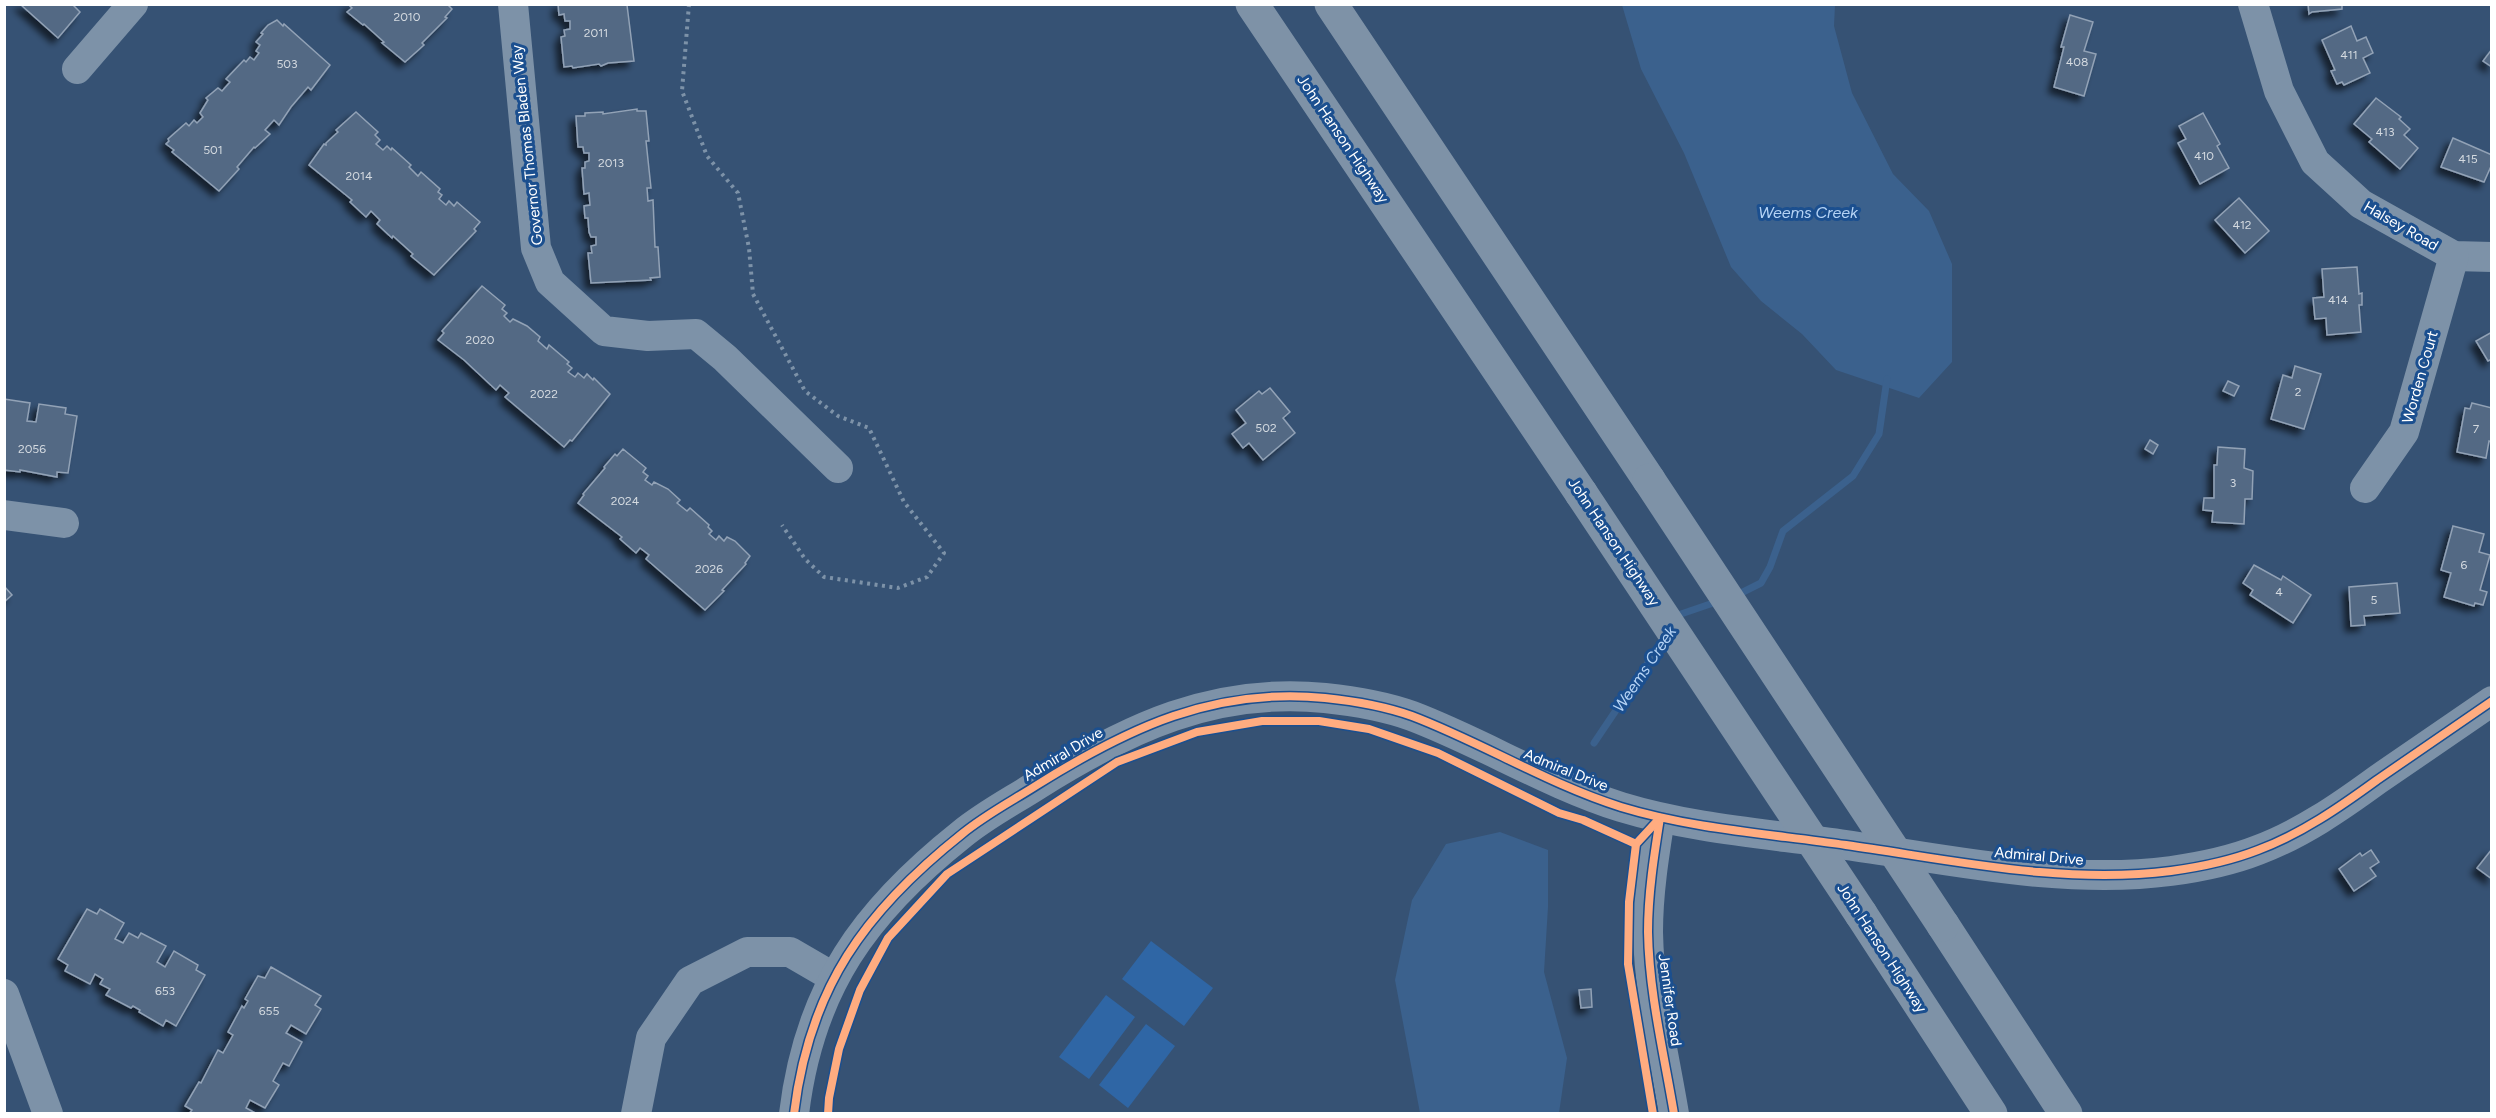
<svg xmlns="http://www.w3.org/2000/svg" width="2496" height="1118" font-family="Figtree,sans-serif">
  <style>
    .green { fill: #2f66a5 }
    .water { fill: #3b618d }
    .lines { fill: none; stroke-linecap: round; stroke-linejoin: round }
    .stream { stroke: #3b618d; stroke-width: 7 }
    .building { fill: #526984; stroke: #92a2b6; stroke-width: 1.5; filter: url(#shadow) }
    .path { stroke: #7d92a8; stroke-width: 4; stroke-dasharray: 3 4.5; stroke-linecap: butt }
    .minor { stroke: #7d92a8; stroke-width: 30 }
    .highway { stroke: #7e92a7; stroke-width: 33 }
    .highway-bridge { stroke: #7e92a7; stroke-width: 33 }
    .cycleway-casing { stroke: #1b4f8f; stroke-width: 11 }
    .cycleway { stroke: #ffac80; stroke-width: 8 }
    .labels { text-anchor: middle; stroke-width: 6; stroke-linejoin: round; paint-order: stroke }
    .number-label { font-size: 12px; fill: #d4dae0 }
    .street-label { font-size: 15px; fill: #fff; stroke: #1b4f8f }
    .water-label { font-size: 16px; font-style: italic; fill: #b5d3f5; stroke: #1b4f8f }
  </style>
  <defs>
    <filter id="shadow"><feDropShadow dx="-5.5" dy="5.5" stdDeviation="3" flood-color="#0009"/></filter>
  </defs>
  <rect width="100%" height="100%" fill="#365274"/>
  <g class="green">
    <polygon points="1151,941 1213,988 1184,1026 1122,979"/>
    <polygon points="1106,995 1135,1017 1089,1079 1059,1057"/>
    <polygon points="1146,1024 1175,1046 1128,1108 1099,1085"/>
  </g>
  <g class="water">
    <polygon points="1622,5 1835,5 1834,26 1852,93 1893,174 1929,211 1952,264 1952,362 1919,398 1836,370 1802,334 1761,301 1731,267 1684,153 1641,69"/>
    <polygon points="1500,832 1548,850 1548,907 1544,972 1567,1058 1559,1113 1420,1113 1395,980 1412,900 1446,844"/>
  </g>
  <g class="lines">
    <g class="stream">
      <polyline points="1735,596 1761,583 1770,567 1783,531 1853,476 1879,434 1887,379"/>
      <polyline points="1678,619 1681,614 1719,601"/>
      <polyline points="1594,743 1666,636"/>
    </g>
  </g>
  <g class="building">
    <polygon points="20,4 72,4 80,12 58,38"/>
    <polygon points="348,4 447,4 452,9 445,17 447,18 422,43 424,45 405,62 382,43 384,42 364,24 363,25 347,12 352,8"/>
    <polygon points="558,4 629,4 627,5 634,61 608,63 601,66 599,64 573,68 572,66 564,67 561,37 565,36 564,30 570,29 570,21 565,21 564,14 559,15"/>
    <polygon points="2308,4 2342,4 2342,9 2312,12 2309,14"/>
    <polygon points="2070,15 2093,22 2084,51 2096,54 2084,96 2054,87 2064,47 2061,47"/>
    <polygon points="277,20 283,26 284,24 330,65 311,90 308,87 291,107 279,125 274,120 265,130 270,134 255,148 254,147 237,167 239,169 219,191 172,152 174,150 166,144 169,141 168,139 186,123 189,126 194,120 197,123 203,117 200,113 208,100 206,98 218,88 222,91 230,82 226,79 244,60 246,62 250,57 254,60 259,53 256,51 260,45 256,42 263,34 261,33 268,25"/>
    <polygon points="2351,26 2357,41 2366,37 2373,53 2363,58 2370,73 2344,85 2342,82 2337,84 2331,71 2335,70 2322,40"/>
    <polygon points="2492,49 2492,67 2483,61"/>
    <polygon points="2376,98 2401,117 2399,119 2410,129 2404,135 2418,148 2400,169 2369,142 2372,139 2354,124"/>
    <polygon points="637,109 637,111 646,111 649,141 646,141 651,188 647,188 648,201 653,200 655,247 658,247 660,277 650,278 651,280 591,283 588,253 592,253 591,246 596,245 596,237 591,237 589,232 588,218 585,218 584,206 590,205 589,193 584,194 582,168 585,168 585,162 589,161 589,153 584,153 583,147 578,147 576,116 585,116 585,113 603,112 603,114"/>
    <polygon points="356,112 378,132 375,135 380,140 376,144 383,150 387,146 391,150 392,148 411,165 409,167 418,176 421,172 440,189 438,192 442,195 439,199 446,205 449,201 454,206 457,202 480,222 474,229 476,231 434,275 411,256 413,254 393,236 392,238 377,224 380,220 371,211 366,217 350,202 352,200 309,165 324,144 326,145 326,143 338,132 336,130"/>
    <polygon points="2203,113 2220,144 2217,146 2229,168 2200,184 2178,143 2186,139 2179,126"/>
    <polygon points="2453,138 2492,155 2492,164 2484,182 2441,167"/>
    <polygon points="2239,198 2269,231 2245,253 2215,220"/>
    <polygon points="2357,267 2359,294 2362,293 2362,305 2359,305 2361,332 2327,335 2326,318 2315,319 2313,298 2324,297 2322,269"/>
    <polygon points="482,286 505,305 502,309 507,313 504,316 510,322 513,319 527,326 540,337 538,341 547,349 549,345 569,362 567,364 572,368 568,372 575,377 578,373 584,378 587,374 593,380 594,378 610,394 572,441 570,440 564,447 505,397 509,393 500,385 496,390 464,360 438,340 444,333 442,331"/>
    <polygon points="2492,332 2492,359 2488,361 2476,341"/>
    <polygon points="2295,366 2321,374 2304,429 2271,419 2283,375 2292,378"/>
    <polygon points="2228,381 2239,386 2234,396 2223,391"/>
    <polygon points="1270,388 1290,412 1283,418 1295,433 1263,460 1249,443 1243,448 1232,434 1246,423 1236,410 1259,391 1262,394"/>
    <polygon points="4,399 30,403 27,421 36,422 39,404 66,408 65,414 77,416 68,473 57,472 57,477 20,470 20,472 4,470"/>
    <polygon points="2472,403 2492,408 2492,442 2489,441 2486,458 2457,452 2465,408 2470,409"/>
    <polygon points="2150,440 2158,445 2153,454 2145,449"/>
    <polygon points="2218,447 2245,449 2244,468 2253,471 2252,499 2245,499 2244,524 2212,522 2213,511 2203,510 2204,498 2214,498 2214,465 2217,465"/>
    <polygon points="623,449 646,468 643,472 648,476 645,480 652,485 654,482 668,489 680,500 677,503 687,511 690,508 709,525 708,527 712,531 709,534 716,540 719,536 724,541 727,537 735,541 750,556 745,563 746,564 722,590 724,591 705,610 646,559 649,555 640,548 636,553 620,539 622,537 578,503 584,495 583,494 605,468 604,467 615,454 617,456"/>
    <polygon points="2453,526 2484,534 2479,552 2490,555 2480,590 2487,592 2483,605 2475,603 2474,606 2444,597 2451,573 2441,570"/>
    <polygon points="2254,565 2281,580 2283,576 2311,595 2293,623 2250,595 2253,590 2243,583"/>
    <polygon points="2397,583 2400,613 2364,616 2365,625 2351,626 2349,587"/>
    <polygon points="4,586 12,595 4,602"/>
    <polygon points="2492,849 2492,879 2477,868"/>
    <polygon points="2371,850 2379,862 2370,868 2376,876 2354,891 2339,869 2360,853 2362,856"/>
    <polygon points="87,909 97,914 100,909 124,923 115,939 123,943 129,933 138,938 141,933 166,946 157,962 165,967 174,951 198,965 196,970 205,975 176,1026 166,1020 163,1026 139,1012 140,1010 133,1006 131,1008 106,995 110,989 100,984 103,979 95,974 90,984 65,971 68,965 58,959"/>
    <polygon points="271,967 321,996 315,1005 321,1009 306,1034 291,1025 286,1033 302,1042 289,1066 283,1063 273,1081 279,1085 265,1108 250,1100 246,1108 257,1114 189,1114 192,1110 185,1106 199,1082 201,1083 218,1050 223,1053 233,1035 228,1032 242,1006 244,1008 248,1001 245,999 258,976 265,978"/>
    <polygon points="1591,989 1592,1007 1581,1008 1579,990"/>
  </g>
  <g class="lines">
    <polyline class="path" points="689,4 682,91 707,156 738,193 749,248 753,294 805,391 838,416 869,428 904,502 944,553 927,577 898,588 824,577 805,559 782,525"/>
    <g class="minor">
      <polyline points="513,4 536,248 550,282 604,331 648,336 696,334 725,358 838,468"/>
      <polyline points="2253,4 2279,91 2315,162 2361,204 2454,256 2492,257"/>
      <polyline points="77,69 133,4"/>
      <polyline points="2365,488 2404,432 2454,256"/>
      <polyline points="4,515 64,523"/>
      <path d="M1660,818C1654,856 1648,894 1648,932C1649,993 1664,1054 1674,1114"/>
      <polyline points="4,994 48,1114"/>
      <polyline points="636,1114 651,1038 690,981 747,952 790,952 833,977"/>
      <path d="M794,1114C809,988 865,911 962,834C985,815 1012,801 1037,785C1128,728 1214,687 1325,698C1354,701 1384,706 1412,716C1483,743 1548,784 1621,807C1693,829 1771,834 1846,845C1952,860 2064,885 2171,871C2200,867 2230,861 2258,850C2301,834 2340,807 2377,780C2415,754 2453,728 2492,701"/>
    </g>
    <g class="highway">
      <polyline points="1252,4 1581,493"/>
      <polyline points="1331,4 1649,480"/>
      <polyline points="1861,914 1991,1114"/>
      <polyline points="1943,925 2066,1114"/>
    </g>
    <g class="highway-bridge">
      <polyline points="1649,480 1943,925"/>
      <polyline points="1581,493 1861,914"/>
    </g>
    <defs>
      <g id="cycleway">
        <path d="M1660,818C1654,856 1648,894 1648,932C1649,993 1664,1054 1674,1114"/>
        <path d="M794,1114C809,988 865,911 962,834C985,815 1012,801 1037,785C1128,728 1214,687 1325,698C1354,701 1384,706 1412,716C1483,743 1548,784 1621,807C1693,829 1771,834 1846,845C1952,860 2064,885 2171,871C2200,867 2230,861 2258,850C2301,834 2340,807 2377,780C2415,754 2453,728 2492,701"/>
        <polyline points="828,1114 829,1098 839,1049 860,990 888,938 947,874 1117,762 1197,732 1262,721 1319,721 1369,729 1438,753 1559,813 1583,820 1636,844"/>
        <polyline points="1653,1114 1628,964 1629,902 1636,844 1660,818"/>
      </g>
    </defs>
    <use href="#cycleway" class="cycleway-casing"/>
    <use href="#cycleway" class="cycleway"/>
  </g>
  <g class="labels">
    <g class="number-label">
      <text x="407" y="21">2010</text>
      <text x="596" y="37">2011</text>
      <text x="2349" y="59">411</text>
      <text x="2077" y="66">408</text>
      <text x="287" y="68">503</text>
      <text x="2385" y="136">413</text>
      <text x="213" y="154">501</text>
      <text x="2204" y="160">410</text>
      <text x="2468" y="163">415</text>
      <text x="611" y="167">2013</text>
      <text x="359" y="180">2014</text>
      <text x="2242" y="229">412</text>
      <text x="2338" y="304">414</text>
      <text x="480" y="344">2020</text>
      <text x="2298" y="396">2</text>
      <text x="544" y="398">2022</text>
      <text x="1266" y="432">502</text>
      <text x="2476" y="433">7</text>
      <text x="32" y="453">2056</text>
      <text x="2233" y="487">3</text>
      <text x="625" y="505">2024</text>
      <text x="2464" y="569">6</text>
      <text x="709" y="573">2026</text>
      <text x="2279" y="596">4</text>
      <text x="2374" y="604">5</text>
      <text x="165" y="995">653</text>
      <text x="269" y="1015">655</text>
    </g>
    <g class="street-label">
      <text transform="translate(1343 139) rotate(56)" y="5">John Hanson Highway</text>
      <text transform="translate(527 145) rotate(-96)" y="5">Governor Thomas Bladen Way</text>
      <text transform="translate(2401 226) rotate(30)" y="5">Halsey Road</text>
      <text transform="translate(2420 377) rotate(-74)" y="5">Worden Court</text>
      <text transform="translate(1614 542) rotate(56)" y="5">John Hanson Highway</text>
      <text transform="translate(1063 754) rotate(-31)" y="5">Admiral Drive</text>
      <text transform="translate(1566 770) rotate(22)" y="5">Admiral Drive</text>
      <text transform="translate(2039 856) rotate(5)" y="5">Admiral Drive</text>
      <text transform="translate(1882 948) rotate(57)" y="5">John Hanson Highway</text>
      <text transform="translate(1670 1000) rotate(82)" y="5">Jennifer Road</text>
    </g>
    <g class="water-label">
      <text x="1808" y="218">Weems Creek</text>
      <text transform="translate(1644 669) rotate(-56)" y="6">Weems Creek</text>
    </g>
  </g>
  <rect width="2496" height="1118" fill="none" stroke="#ffffff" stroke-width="12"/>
</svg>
